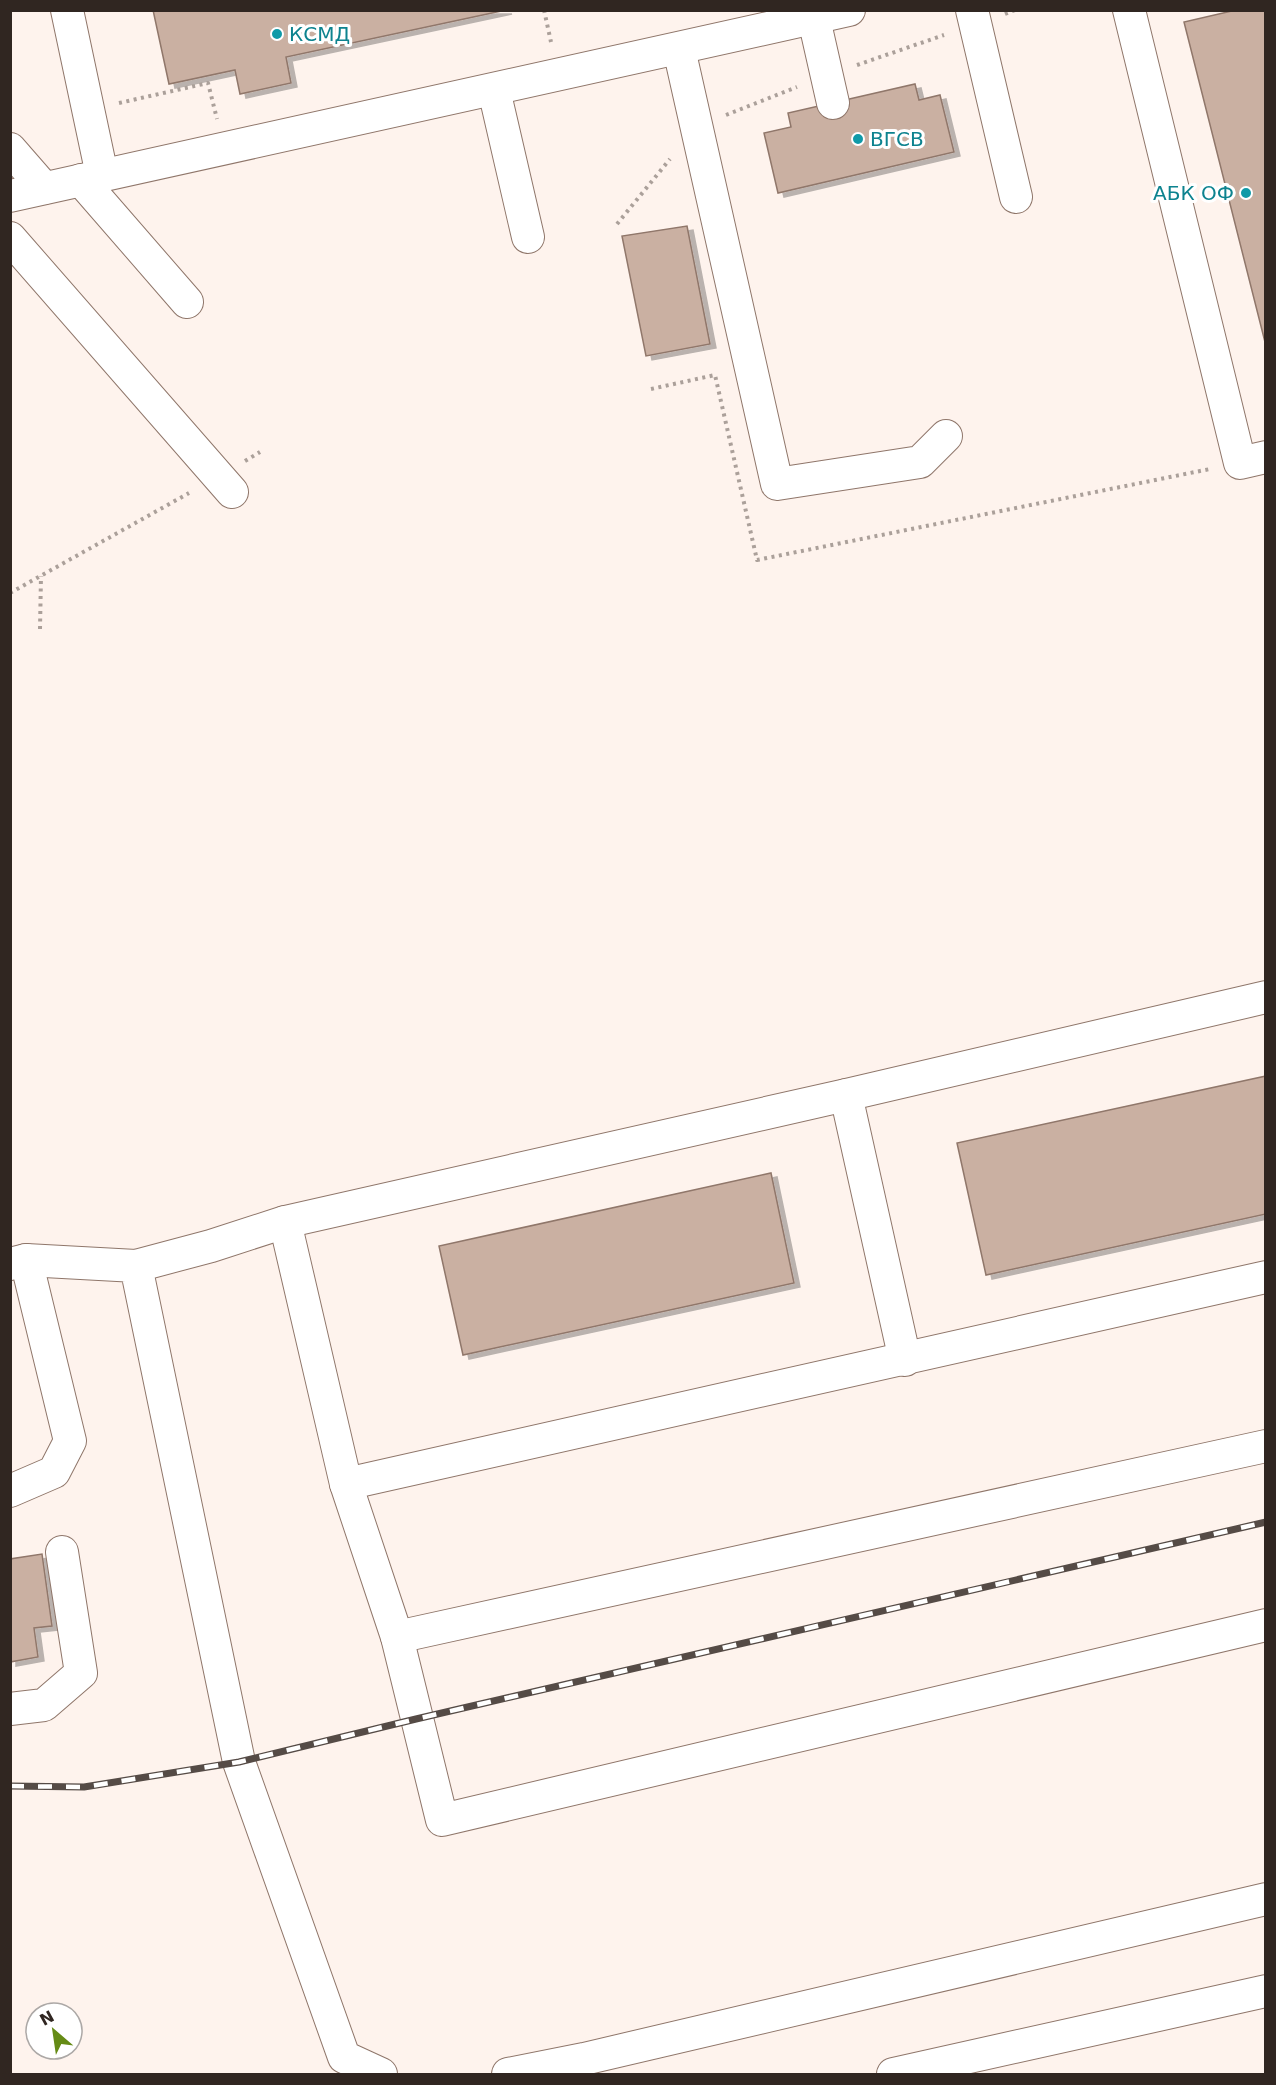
<svg xmlns="http://www.w3.org/2000/svg" width="1276" height="2085" font-family="'DejaVu Sans',sans-serif">
  <style>
    .building { fill: #cab0a2; stroke: #90776b; stroke-width: 1.5; filter: url(#shadow) }
    .lines { fill: none; stroke-linecap: round; stroke-linejoin: round }
    .minor-casing { stroke: #8f766a; stroke-width: 34 }
    .path { stroke: #aba09a; stroke-width: 4; stroke-dasharray: 3 4.5; stroke-linecap: butt }
    .minor { stroke: #fff; stroke-width: 32 }
    .rail-casing { stroke: #554b46; stroke-width: 7 }
    .rail { stroke: #fff; stroke-width: 4.5; stroke-dasharray: 14; stroke-linecap: butt }
    .culture-dot { fill: #0f9aa8; stroke: #fff; stroke-width: 2 }
    .labels { text-anchor: middle; stroke-width: 6; stroke-linejoin: round; paint-order: stroke }
    .culture-label { font-size: 20px; fill: #0d838f; stroke: #fff; text-anchor: start }
  </style>
  <defs>
    <filter id="shadow"><feDropShadow dx="6" dy="4" stdDeviation="0" flood-color="#0004"/></filter>
  </defs>
  <rect width="100%" height="100%" fill="#fef3ed"/>
  <g class="building">
    <polygon points="153,10 506,10 286,57 291,83 240,94 235,70 169,84"/>
    <polygon points="1236,10 1266,10 1266,346 1184,22"/>
    <polygon points="915,84 919,100 940,95 954,152 778,193 764,133 791,127 788,113"/>
    <polygon points="687,226 710,344 646,356 622,236"/>
    <polygon points="1266,1076 1266,1214 986,1275 957,1143"/>
    <polygon points="771,1173 794,1283 463,1355 439,1246"/>
    <polygon points="42,1554 52,1626 34,1628 38,1657 10,1662 10,1559"/>
  </g>
  <g class="lines">
    <defs>
      <g id="minor">
        <polyline points="67,10 102,175"/>
        <polyline points="972,10 1016,197"/>
        <polyline points="1129,10 1240,463 1266,457"/>
        <polyline points="814,19 833,103"/>
        <polyline points="679,49 777,484 920,462 946,436"/>
        <polyline points="494,90 528,237"/>
        <polyline points="10,149 44,188"/>
        <polyline points="81,180 187,302"/>
        <polyline points="10,196 849,10"/>
        <polyline points="10,238 232,492"/>
        <polyline points="846,1095 905,1360"/>
        <polyline points="285,1222 346,1484 397,1637 442,1820 1266,1625"/>
        <polyline points="10,1264 26,1260 136,1266 239,1762 344,2057 381,2074"/>
        <polyline points="136,1266 211,1246 285,1222 846,1095 1266,997"/>
        <polyline points="346,1484 1266,1277"/>
        <polyline points="10,1491 54,1472 70,1441 26,1260"/>
        <polyline points="397,1637 1266,1446"/>
        <polyline points="10,1709 44,1705 81,1673 62,1552"/>
        <polyline points="508,2074 584,2059 1266,1899"/>
        <polyline points="893,2074 1266,1991"/>
      </g>
    </defs>
    <use href="#minor" class="minor-casing"/>
    <g class="path">
      <polyline points="544,10 551,42"/>
      <polyline points="1005,14 1015,10"/>
      <polyline points="857,65 944,35"/>
      <polyline points="119,103 208,83 217,119"/>
      <polyline points="726,115 797,87"/>
      <polyline points="617,224 670,159"/>
      <polyline points="651,389 715,375 757,560 1210,469"/>
      <polyline points="245,461 260,452"/>
      <polyline points="10,593 189,493"/>
      <polyline points="40,629 41,576"/>
    </g>
    <use href="#minor" class="minor"/>
    <defs>
      <polyline id="rail" points="10,1786 84,1787 239,1762 416,1719 1266,1522"/>
    </defs>
    <use href="#rail" class="rail-casing"/>
    <use href="#rail" class="rail"/>
  </g>
  <g class="culture-dot">
    <circle cx="277" cy="34" r="6"/>
    <circle cx="858" cy="139" r="6"/>
    <circle cx="1246" cy="193" r="6"/>
  </g>
  <g class="labels">
    <g class="culture-label">
      <text x="289" y="41">КСМД</text>
      <text x="870" y="146">ВГСВ</text>
      <text x="1234" y="200" text-anchor="end">АБК ОФ</text>
    </g>
  </g>
  <rect width="1276" height="2085" fill="none" stroke="#302621" stroke-width="24"/>
  <g transform="translate(54 2031) rotate(331)"><circle r="28" fill="#ffffff" stroke="#aca8a6" stroke-width="1.5"/>
  <path d="M0-4.5L10 22L0 15L-10 22Z" fill="#658b15"/>
  <text y="-9" font-size="16" font-weight="bold" text-anchor="middle" fill="#302621">N</text>
  </g>
</svg>
